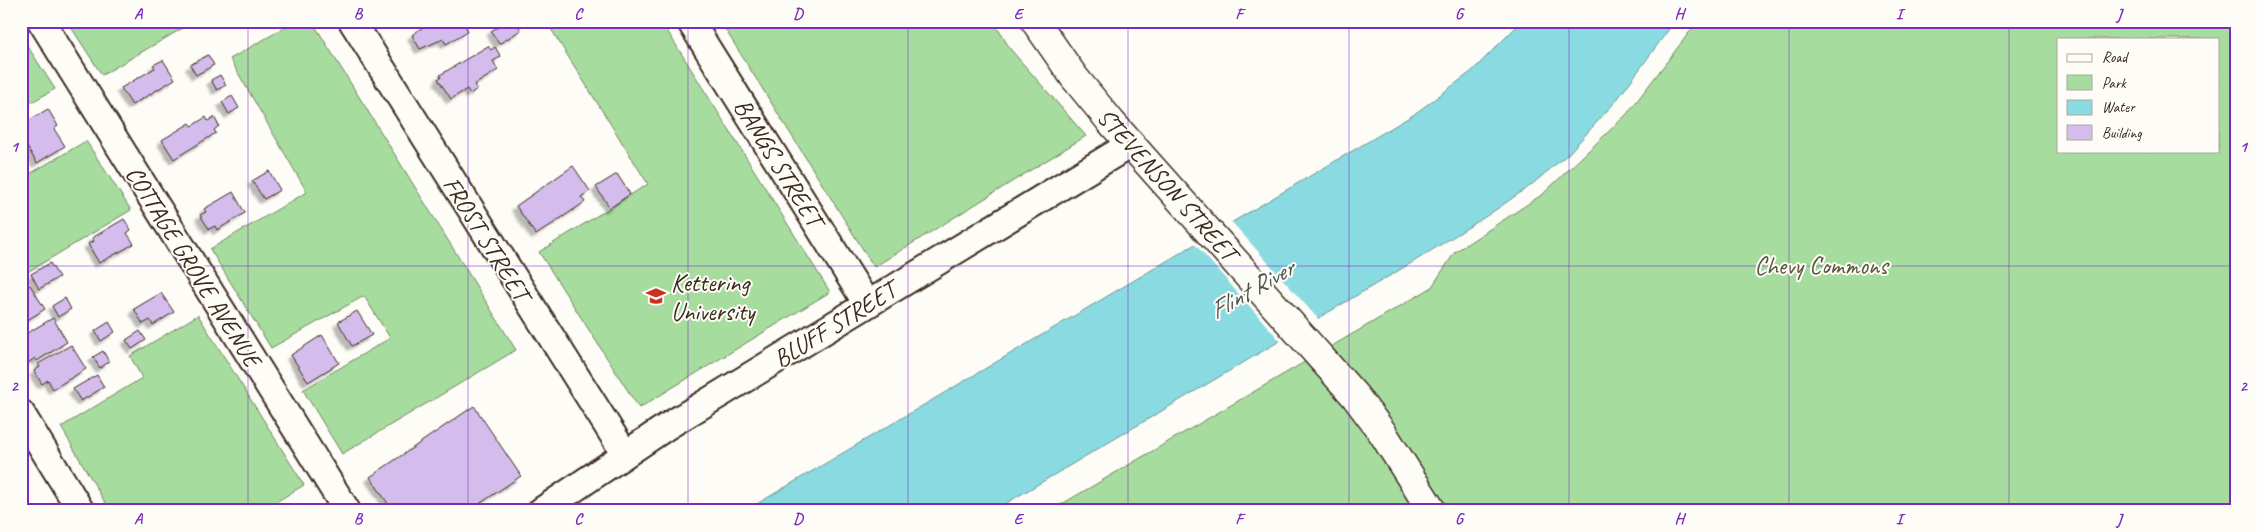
<svg xmlns="http://www.w3.org/2000/svg" width="2257" height="532" font-family="Caveat,sans-serif">
  <style>
    .green { fill: #a7dc9f; stroke: #71835e; fill-rule: evenodd }
    .water { fill: #8adbe1; stroke: #6a9493 }
    .pier { fill: #fdfcf7 }
    .building { fill: #d4bcec; stroke: #3b2a1e; filter: url(#shadow) }
    .lines { fill: none; stroke-linecap: round; stroke-linejoin: round }
    .street-casing { stroke: #3b2a1e; stroke-width: 30 }
    .secondary-casing { stroke: #3b2a1e; stroke-width: 31 }
    .street { stroke: #fdfcf7; stroke-width: 26 }
    .secondary { stroke: #fdfcf7; stroke-width: 28 }
    .grid { fill: none; stroke: #7b2cbf; stroke-width: 1; stroke-opacity: 0.55 }
    .labels { text-anchor: middle; stroke-width: 4; stroke-linejoin: round; paint-order: stroke }
    .street-label { font-size: 25px; fill: #3b2a1e; stroke: #fdfcf7 }
    .park-label { font-size: 25px; fill: #56563e; stroke: #fdfcf7 }
    .poi-label { font-size: 25px; fill: #3b2a1e; stroke: #fdfcf7; text-anchor: start }
    .water-label { font-size: 26px; font-style: italic; fill: #4f564f; stroke: #fdfcf7 }
    .neatline { fill: none; stroke: #7b2cbf; stroke-width: 2 }
    .grid-label { font-size: 16px; text-anchor: middle; font-weight: bold; fill: #7b2cbf }
  </style>
  <defs>
    <filter id="shadow"><feDropShadow dx="-4.5" dy="4.5" stdDeviation="1" flood-color="#0004"/></filter>
  </defs>
  <rect width="100%" height="100%" fill="#fdfcf7"/>
  <filter id="ink" filterUnits="userSpaceOnUse"><feTurbulence type="fractalNoise" baseFrequency=".02" numOctaves="2"/><feDisplacementMap in="SourceGraphic" scale="10" xChannelSelector="R" yChannelSelector="G"/><feConvolveMatrix kernelMatrix="1 2 1 2 8 2 1 2 1" color-interpolation-filters="sRGB"/></filter>
  <g filter="url(#ink)">
    <g class="green">
      <polygon points="67,21 179,21 183,28 102,75"/>
      <polygon points="296,21 312,21 516,350 342,454 303,390 390,338 364,296 271,348 210,249 307,192 230,59"/>
      <polygon points="546,21 661,21 830,292 639,408 539,252 648,184"/>
      <polygon points="720,21 993,21 1011,50 1086,136 874,267"/>
      <path d="M1698,21H2236V511H1050L1431,288L1455,252L1543,194L1627,114ZM2058,39H2218V151H2058Z"/>
      <polygon points="21,36 55,89 21,108"/>
      <polygon points="86,141 131,210 21,276 21,179"/>
      <polygon points="198,315 304,485 261,511 100,511 107,506 61,427 142,378 130,356"/>
    </g>
    <polygon class="water" points="1522,21 1675,21 1616,101 1568,154 1530,186 1488,215 1413,262 993,511 745,511 1413,115 1471,72"/>
    <polygon class="pier" points="1230,220 1320,321 1282,343 1193,242"/>
    <g class="building">
      <polygon points="426,21 463,21 468,31 446,44 443,39 420,49 412,35 427,24"/>
      <polygon points="509,21 515,21 521,30 499,44 491,31"/>
      <polygon points="488,46 491,50 495,47 501,57 493,61 498,70 474,85 477,89 470,94 467,89 451,99 438,79 441,77 440,75"/>
      <polygon points="208,55 214,65 196,75 190,65"/>
      <polygon points="163,60 175,79 132,105 121,88 155,68 153,65"/>
      <polygon points="220,75 226,85 217,90 211,80"/>
      <polygon points="232,96 239,108 229,114 222,102"/>
      <polygon points="48,109 58,126 54,129 65,146 37,163 21,137 21,125"/>
      <polygon points="206,117 208,121 214,117 219,126 214,130 216,133 174,159 162,140 190,123 192,126"/>
      <polygon points="573,166 590,191 581,197 585,202 536,235 516,206"/>
      <polygon points="269,171 280,190 264,199 252,181"/>
      <polygon points="617,174 630,194 610,208 596,187"/>
      <polygon points="233,192 245,213 217,230 215,226 209,229 200,215 206,212 204,209"/>
      <polygon points="124,219 131,230 127,233 134,244 99,263 88,244 94,241 92,238"/>
      <polygon points="50,263 59,277 39,289 31,274"/>
      <polygon points="30,285 45,309 21,324 21,291"/>
      <polygon points="161,293 174,312 153,325 150,320 143,324 134,309"/>
      <polygon points="65,298 71,309 58,317 52,306"/>
      <polygon points="357,311 372,335 352,346 338,322"/>
      <polygon points="53,318 67,342 37,361 35,358 28,363 21,352 22,336"/>
      <polygon points="109,322 115,332 101,341 95,331"/>
      <polygon points="140,331 146,340 132,349 126,340"/>
      <polygon points="322,335 339,363 308,382 291,355"/>
      <polygon points="71,345 86,369 53,389 48,380 42,384 34,371 40,367 38,364"/>
      <polygon points="103,351 109,362 100,368 93,357"/>
      <polygon points="97,375 104,387 81,401 73,389"/>
      <polygon points="474,406 521,476 469,511 393,511 370,477"/>
    </g>
    <g class="lines">
      <defs>
        <g id="street">
          <polyline points="41,21 347,511"/>
          <polyline points="352,21 625,454"/>
          <polyline points="690,21 867,304"/>
          <polyline points="21,413 81,511"/>
          <polyline points="541,511 666,427 1131,144"/>
        </g>
        <polyline id="secondary" points="1035,21 1074,77 1111,122 1355,396 1382,432 1432,511"/>
      </defs>
      <use href="#street" class="street-casing"/>
      <use href="#secondary" class="secondary-casing"/>
      <use href="#street" class="street"/>
      <use href="#secondary" class="secondary"/>
    </g>
  </g>
  <path class="grid" d="M248,21V511M468,21V511M688,21V511M908,21V511M1128,21V511M1349,21V511M1569,21V511M1789,21V511M2009,21V511M21,266H2236"/>
  <defs>
    <symbol id="university-bare" viewBox="-9 -9 18 18"><path d="M0-5L7-2L0 1L-7-2ZM-4 1L0 2.5L4 1V4Q0 6-4 4Z" fill="#c8321e" stroke="#fdfcf7" stroke-width="2.5" paint-order="stroke"/></symbol>
  </defs>
  <g fill-rule="evenodd">
    <use href="#university-bare" x="642" y="282" width="28" height="28"/>
  </g>
  <g class="labels">
    <g class="street-label">
      <text transform="translate(779 162) rotate(58)" y="9">BANGS STREET</text>
      <text transform="translate(1168 184) rotate(48)" y="9">STEVENSON STREET</text>
      <text transform="translate(487 238) rotate(58)" y="9">FROST STREET</text>
      <text transform="translate(194 266) rotate(58)" y="9">COTTAGE GROVE AVENUE</text>
      <text transform="translate(834 324) rotate(-32)" y="9">BLUFF STREET</text>
    </g>
    <g class="park-label">
      <text x="1821" y="274">Chevy Commons</text>
    </g>
    <g class="poi-label">
      <text x="671" y="291">Kettering<tspan x="671" dy="29">University</tspan></text>
    </g>
    <g class="water-label">
      <text transform="translate(1251 289) rotate(-30)" y="9">Flint River</text>
    </g>
  </g>
  <rect width="2257" height="532" fill="none" stroke="#fdfcf7" stroke-width="55"/>
  <rect x="2057" y="38" width="162" height="115" fill="#fdfcf7" stroke="#afa8a0"/>
  <rect x="2067" y="54" width="25" height="8" fill="#fdfcf7" stroke="#afa8a0"/>
  <text x="2102" y="62" font-size="15" fill="#3b2a1e">Road</text>
  <rect x="2067" y="75" width="25" height="15" fill="#a7dc9f" stroke="#afa8a0"/>
  <text x="2102" y="88" font-size="15" fill="#3b2a1e">Park</text>
  <rect x="2067" y="100" width="25" height="15" fill="#8adbe1" stroke="#afa8a0"/>
  <text x="2102" y="112" font-size="15" fill="#3b2a1e">Water</text>
  <rect x="2067" y="125" width="25" height="15" fill="#d4bcec" stroke="#afa8a0"/>
  <text x="2102" y="138" font-size="15" fill="#3b2a1e">Building</text>
  <rect x="28" y="28" width="2202" height="476" class="neatline"/>
  <g class="grid-label">
    <text x="138" y="19">A</text>
    <text x="358" y="19">B</text>
    <text x="578" y="19">C</text>
    <text x="798" y="19">D</text>
    <text x="1018" y="19">E</text>
    <text x="1239" y="19">F</text>
    <text x="1459" y="19">G</text>
    <text x="1679" y="19">H</text>
    <text x="1899" y="19">I</text>
    <text x="2119" y="19">J</text>
    <text x="14" y="152">1</text>
    <text x="2243" y="152">1</text>
    <text x="14" y="391">2</text>
    <text x="2243" y="391">2</text>
    <text x="138" y="524">A</text>
    <text x="358" y="524">B</text>
    <text x="578" y="524">C</text>
    <text x="798" y="524">D</text>
    <text x="1018" y="524">E</text>
    <text x="1239" y="524">F</text>
    <text x="1459" y="524">G</text>
    <text x="1679" y="524">H</text>
    <text x="1899" y="524">I</text>
    <text x="2119" y="524">J</text>
  </g>
</svg>
